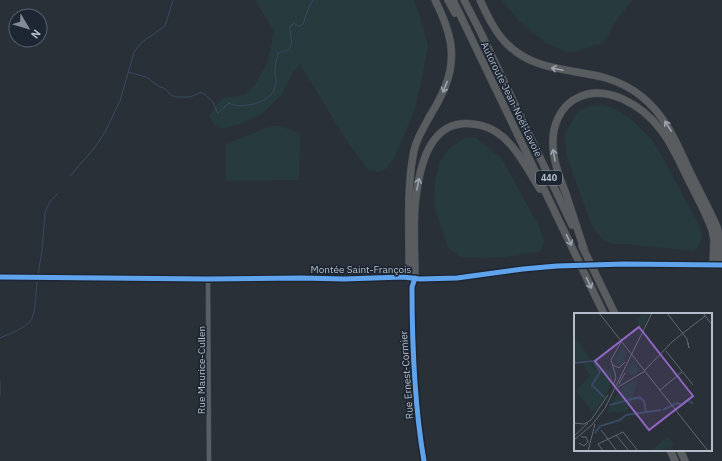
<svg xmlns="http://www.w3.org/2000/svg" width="722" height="461" font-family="'IBM Plex Sans',sans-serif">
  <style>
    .green { fill: #273a3e }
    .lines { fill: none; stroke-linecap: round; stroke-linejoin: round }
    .stream { stroke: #384963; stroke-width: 1 }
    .street-casing { stroke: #484c53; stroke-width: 5 }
    .secondary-casing { stroke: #484c53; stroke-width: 6 }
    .highway-casing { stroke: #474c53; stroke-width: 8 }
    .street { stroke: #5a5e66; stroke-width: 4 }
    .secondary { stroke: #595d64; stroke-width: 5.5 }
    .highway { stroke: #5a5d60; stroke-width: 7 }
    .secondary-bridge-casing { stroke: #484c53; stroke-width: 6; stroke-linecap: butt }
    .secondary-bridge { stroke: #595d64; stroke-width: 5.5 }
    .cycleway-casing { stroke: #1d2633; stroke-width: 8 }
    .cycleway { stroke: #60a3ed; stroke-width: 5 }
    .oneway { stroke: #9ea4af }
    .labels { text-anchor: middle; stroke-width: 3.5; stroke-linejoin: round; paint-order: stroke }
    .shield { fill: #1d2633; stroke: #878f9c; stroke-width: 1 }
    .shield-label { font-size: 9px; font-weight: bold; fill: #b4bcc9 }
    .street-label { font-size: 10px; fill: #b4bcc9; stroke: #1d2633 }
    .inset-river { fill: none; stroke: #384963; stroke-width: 2 }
    .inset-road { fill: none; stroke: #616872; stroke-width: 1 }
    .view { fill: #9266c3; fill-opacity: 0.15; stroke: #9266c3; stroke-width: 2 }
    .inset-edge { fill: none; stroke: #b4bcc9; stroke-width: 2 }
  </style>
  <rect width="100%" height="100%" fill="#2a3038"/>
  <g class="green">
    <polygon points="255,0 413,0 417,8 428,45 423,73 414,112 394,158 387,168 379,172 368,170 344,137 300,64 293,73 282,94 262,114 239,124 221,129 213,123 209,115 222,98 244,95 255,85 268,60 274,31"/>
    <polygon points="502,0 633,0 620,15 603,43 569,53 546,43 519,21"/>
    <path d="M604,105L617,110L631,119L652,140L665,162L700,227C702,238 703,243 694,251L624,244H612L602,239L592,226L566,154L565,134L578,111L590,106Z"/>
    <polygon points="271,126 281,126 300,134 299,180 226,181 226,144"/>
    <polygon points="466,138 476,138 502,159 540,228 544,241 540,252 526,253 506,257 484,258 460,257 448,248 434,206 435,182 440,161 448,150 458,142"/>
  </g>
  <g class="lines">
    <g class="stream">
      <path d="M128,72L146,77L160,87L164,88L171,95L176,97H190L199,93H203L213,102L217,112L218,113L229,103C236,107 244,106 253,104C264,101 275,96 276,82C276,79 275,76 275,73C275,67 276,60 278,54L280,52C298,51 289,37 290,27L294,23L298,26H300L303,24L308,9L313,0"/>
      <polyline points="70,176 96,146 105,132 120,101 134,52 141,43 165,26 173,0"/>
      <polyline points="38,275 42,250 45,213 49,203 57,194"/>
      <path d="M0,338C8,334 16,332 23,327C26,325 31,322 32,318C36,309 36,291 37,280"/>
      <polyline points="0,381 0,396"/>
    </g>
    <defs>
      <g id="street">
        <path d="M415,278L412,287C412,346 414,403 424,461"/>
        <polyline points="208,279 209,461"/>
      </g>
      <g id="secondary">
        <polyline points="603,264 655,264 716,265"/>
        <polyline points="0,277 208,279 301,278 344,279 403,277 420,279 457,278 523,269 569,266"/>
      </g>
      <g id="highway">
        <polyline points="448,0 455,13"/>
        <polyline points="453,0 604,314"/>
        <polyline points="464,0 481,33 572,225"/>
        <path d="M480,0C487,15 494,30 505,42C533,72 570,68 606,78C619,82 631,88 641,96C669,118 679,150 694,180C702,196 710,211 717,227L720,238L719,265"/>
        <polyline points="582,246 615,314"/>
        <path d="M584,249C578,231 572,212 566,194C560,178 553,162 553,144C552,127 560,106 577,98C607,83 643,106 661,130C673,145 680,164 689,181C697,197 706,213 712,230L714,240L713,265"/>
        <path d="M409,278C410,239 406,194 413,156C415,141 424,127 431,114C436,106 441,97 445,87C458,55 450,30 435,0"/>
        <path d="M415,278C415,248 412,214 418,184C423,154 436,119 473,124C484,125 495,130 503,137C519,151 529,172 540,189"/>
        <polyline points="670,450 675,461"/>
        <polyline points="680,450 685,461"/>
      </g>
    </defs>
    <use href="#street" class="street-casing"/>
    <use href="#secondary" class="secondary-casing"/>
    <use href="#highway" class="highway-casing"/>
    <use href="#street" class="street"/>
    <use href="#secondary" class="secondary"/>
    <use href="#highway" class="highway"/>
    <defs>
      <polyline id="secondary-bridge" points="569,266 603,264"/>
    </defs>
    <use href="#secondary-bridge" class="secondary-bridge-casing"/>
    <use href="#secondary-bridge" class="secondary-bridge"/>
    <defs>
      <g id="cycleway">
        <polyline points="0,277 208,279 301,278 344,279 403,277 420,279 457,278 523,269 557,266 624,264 722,265"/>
        <path d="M415,278L412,287C412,346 414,403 424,461"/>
      </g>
    </defs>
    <use href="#cycleway" class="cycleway-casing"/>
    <use href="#cycleway" class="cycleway"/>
  </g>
  <defs><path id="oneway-shaft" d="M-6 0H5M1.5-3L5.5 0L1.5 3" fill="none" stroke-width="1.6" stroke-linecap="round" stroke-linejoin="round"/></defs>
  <g class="oneway">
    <use href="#oneway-shaft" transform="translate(557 69) rotate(-168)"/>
    <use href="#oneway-shaft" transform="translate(445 87) rotate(111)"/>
    <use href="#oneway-shaft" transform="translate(668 126) rotate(-122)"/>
    <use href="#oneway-shaft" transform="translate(554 155) rotate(-100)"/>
    <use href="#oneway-shaft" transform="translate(418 184) rotate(-79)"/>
    <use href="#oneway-shaft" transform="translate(569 240) rotate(65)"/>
    <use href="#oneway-shaft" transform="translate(589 283) rotate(64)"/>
  </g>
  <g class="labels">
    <rect class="shield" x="536" y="171" width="26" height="14" rx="3"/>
    <g class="shield-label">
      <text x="549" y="181">440</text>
    </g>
    <g class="street-label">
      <text transform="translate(512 99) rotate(64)" y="4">Autoroute Jean-Noël-Lavoie</text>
      <text x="361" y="273">Montée Saint-François</text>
      <text transform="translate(201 370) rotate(-90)" y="4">Rue Maurice-Cullen</text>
      <text transform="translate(406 375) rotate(-94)" y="4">Rue Ernest-Cormier</text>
    </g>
  </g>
  <g transform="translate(574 313)">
    <rect width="138" height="138" fill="#2a3038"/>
    <path d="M65,0H76L69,14L65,12L62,6L68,3ZM0,23L16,45V46L0,48ZM48,32L53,42L46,53L40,48ZM59,47L65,56L62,61L55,63L53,58ZM8,50H16L20,56L34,57L39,62L32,84L19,99L2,78L16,63ZM63,68L59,84H67L71,89L61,87L53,98L34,100V97L48,73ZM94,124L100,132L96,135L76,138Z" fill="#273a3e"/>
    <path class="inset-river" d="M0,50L19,48L26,59L18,72L30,84M36,92L65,84L70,88L72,99M89,97L103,90L108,92L114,87L119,91M21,120L26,113L46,107L52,102L87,97"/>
    <path class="inset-road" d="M25,0L134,138M93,0L113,26L115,35L114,30M129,0L138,12M92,38L119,72M39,52L45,55L51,49M71,57L99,28L131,3M45,71L51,60M39,73L42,64L37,47L47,29M44,74L71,58M86,77L108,59M0,110L10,111L17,107L34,82M27,117L43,138M42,122L55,138M0,123L14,110M0,127L18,112L31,95L78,0M5,130L10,133L14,129L12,124H7M14,138L21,111M29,138L24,131L49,119L64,138"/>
    <path class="view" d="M65,14L119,83L75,117L21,48Z"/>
    <rect width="138" height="138" class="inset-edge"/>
  </g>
  <g transform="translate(28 28) rotate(128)"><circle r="19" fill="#1d2633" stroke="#59626f"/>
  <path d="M0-3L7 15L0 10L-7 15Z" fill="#848b96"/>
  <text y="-6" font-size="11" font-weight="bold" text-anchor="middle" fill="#b4bcc9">N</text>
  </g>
</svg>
